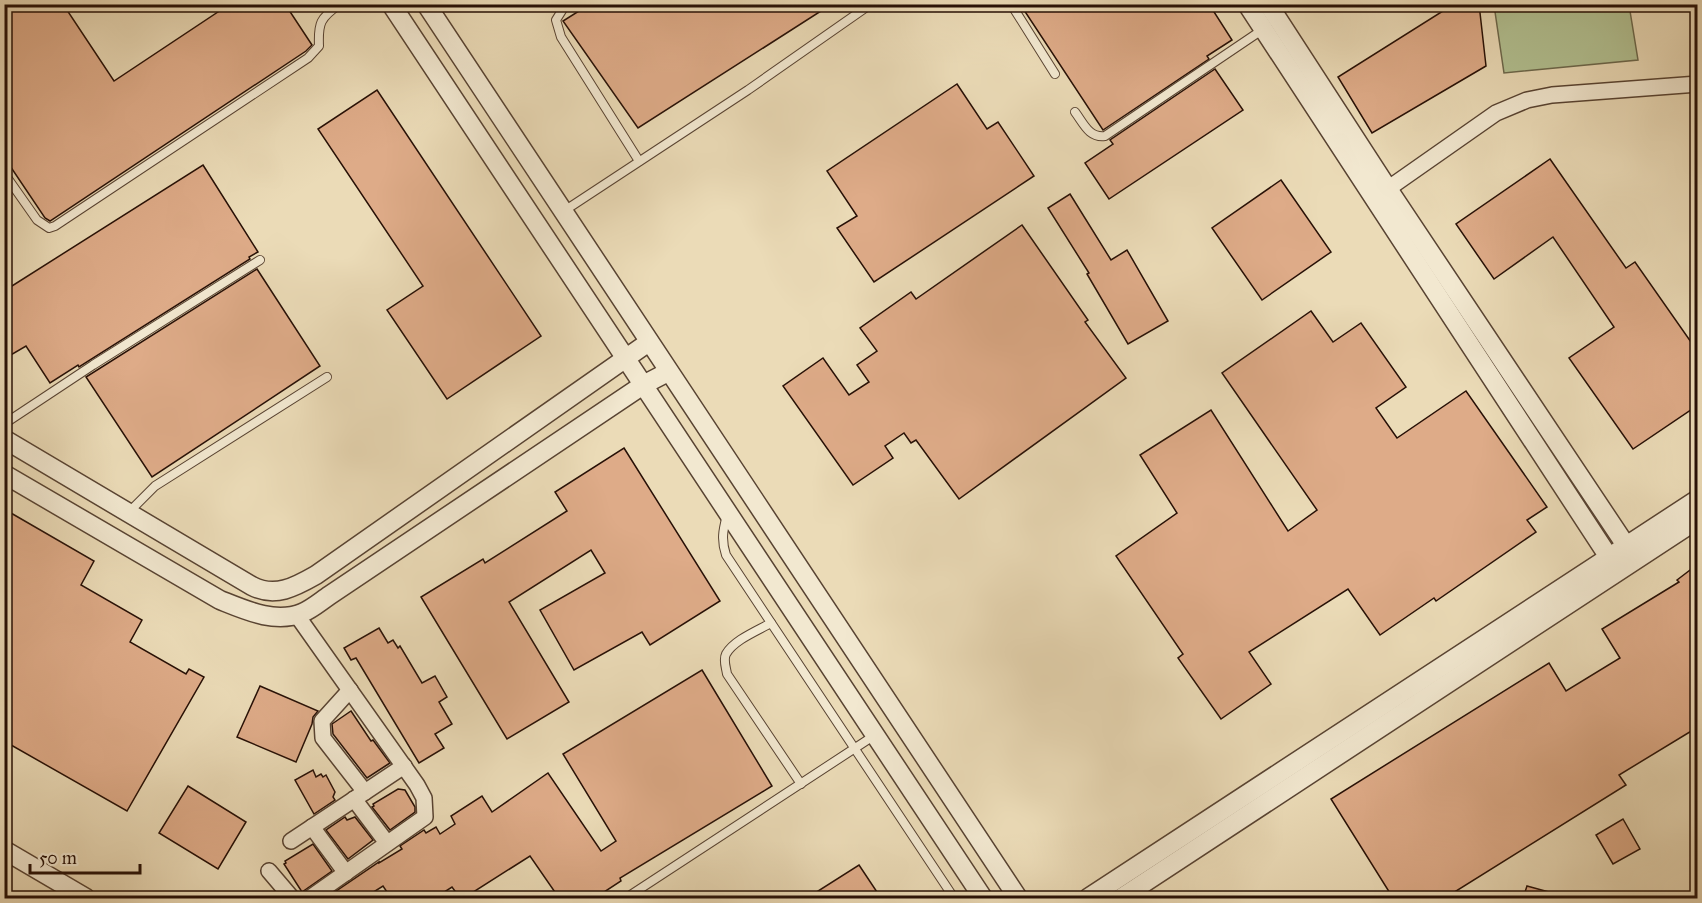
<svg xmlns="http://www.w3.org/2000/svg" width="1702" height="903" font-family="'IM FELL Great Primer',serif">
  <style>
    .green { fill: #b2c192; stroke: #6c684c; stroke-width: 1.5 }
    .building { fill: #deab88; stroke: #271006; stroke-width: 1.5 }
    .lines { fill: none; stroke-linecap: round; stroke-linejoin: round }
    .service-casing { stroke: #584332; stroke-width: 10 }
    .minor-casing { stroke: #584332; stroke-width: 18 }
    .tertiary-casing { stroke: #584332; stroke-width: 21 }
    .service { stroke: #f2e8d0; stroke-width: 8 }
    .minor { stroke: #f2e8d0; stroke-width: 15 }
    .tertiary { stroke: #f2e8d0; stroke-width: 18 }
  </style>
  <rect width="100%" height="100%" fill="#ebdbb7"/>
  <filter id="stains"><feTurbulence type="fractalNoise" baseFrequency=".00333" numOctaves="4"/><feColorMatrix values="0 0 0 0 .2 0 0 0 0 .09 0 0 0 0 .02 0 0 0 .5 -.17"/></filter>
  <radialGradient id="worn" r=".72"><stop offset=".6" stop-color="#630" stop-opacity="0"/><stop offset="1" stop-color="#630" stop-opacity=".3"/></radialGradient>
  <polygon class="green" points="1494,5 1629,5 1638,60 1504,73"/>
  <g class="building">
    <polygon points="4,4 63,4 114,81 230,4 285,4 312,45 306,51 50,221 45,218 4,157"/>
    <polygon points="590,4 832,4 638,128 563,21"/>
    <polygon points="1020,4 1209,4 1232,40 1207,56 1209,59 1103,130"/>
    <polygon points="1454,4 1479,4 1486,66 1372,133 1338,77"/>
    <polygon points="1215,69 1243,110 1109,199 1085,163 1113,144 1110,140"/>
    <polygon points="957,84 987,129 998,122 1034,176 874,282 837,228 857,216 827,171"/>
    <polygon points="377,90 541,336 447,399 387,310 423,286 318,129"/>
    <polygon points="1550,159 1626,268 1635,262 1698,352 1698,405 1633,449 1569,358 1614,327 1553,237 1494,279 1456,224"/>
    <polygon points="203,165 258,252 249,257 250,259 79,367 78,365 50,383 26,346 4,359 4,291"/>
    <polygon points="1281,180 1331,252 1262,300 1212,228"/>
    <polygon points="1070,194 1111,260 1127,250 1168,321 1128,344 1087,274 1089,273 1048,208"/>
    <polygon points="1022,225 1088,320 1085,322 1126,378 959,499 916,440 911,443 904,433 885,446 893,458 853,485 783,386 823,358 849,395 869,382 857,365 877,351 860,328 911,292 916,299"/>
    <polygon points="257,269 320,366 152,477 86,377"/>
    <polygon points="1311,311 1333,342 1361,323 1406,387 1376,408 1397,438 1466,391 1547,507 1527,520 1536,532 1436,601 1434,598 1380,635 1348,589 1249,652 1271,684 1221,719 1178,658 1183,654 1116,556 1177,513 1140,455 1211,410 1288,531 1317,510 1222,373"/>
    <polygon points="624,448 720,601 650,645 642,632 574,670 540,610 605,573 591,550 509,602 569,702 507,739 421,597 483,559 485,563 567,511 555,492"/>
    <polygon points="4,509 94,561 81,585 142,620 130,642 186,674 189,669 204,677 127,811 4,741"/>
    <polygon points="1698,564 1698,727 1619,775 1626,785 1445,898 1393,898 1331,799 1549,663 1566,691 1620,658 1602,629 1679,582 1677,580"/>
    <polygon points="379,628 388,643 393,640 398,648 400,646 422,683 435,676 447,697 439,702 452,724 435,734 444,748 419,763 356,658 351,660 344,648"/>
    <polygon points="702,670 772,786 620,878 621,881 595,898 559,898 530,856 464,898 460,898 452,887 435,898 391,898 383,886 364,898 326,898 379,862 379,863 402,849 400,846 424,830 426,833 436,827 440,834 455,824 451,816 482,796 492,812 548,773 601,851 616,841 563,754"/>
    <polygon points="260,686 318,711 313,717 312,724 296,762 237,737"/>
    <polygon points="351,711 371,741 373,740 390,763 367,778 333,734 332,724"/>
    <polygon points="313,770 316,777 321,774 323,777 326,775 335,792 333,797 335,800 314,814 295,780"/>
    <polygon points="188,786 246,822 218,869 159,833"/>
    <polygon points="398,789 405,790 415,807 415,812 390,830 372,807 374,806 373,804"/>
    <polygon points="345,817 347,820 355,817 373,840 348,859 326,830"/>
    <polygon points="1623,819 1640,849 1613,864 1596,835"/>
    <polygon points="313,844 332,871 302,892 284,864 286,863 285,861"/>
    <polygon points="859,865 881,898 807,898"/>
    <polygon points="1527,886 1560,895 1559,898 1523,898"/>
  </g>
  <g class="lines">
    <defs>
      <g id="service">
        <polyline points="566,4 556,20 561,37 639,161"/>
        <polyline points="1011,4 1055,74"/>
        <path d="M1075,112C1084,124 1089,138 1105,136L1262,30"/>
        <path d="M4,173L37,220L49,228L55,226L308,58L319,46C318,23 320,18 340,4"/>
        <polyline points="564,211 748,90 871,4"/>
        <polyline points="4,424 93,365 260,260"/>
        <polyline points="129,512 155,486 327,377"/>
        <path d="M727,515C723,530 721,540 726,555L954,898"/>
        <path d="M771,623C757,631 734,640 726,654C723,660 726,667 727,674L801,784"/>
        <polyline points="626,898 875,735"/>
      </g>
      <g id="minor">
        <polyline points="1379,195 1496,113 1527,100 1552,95 1698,84"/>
        <polyline points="296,614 417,785 424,798 425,817 310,898"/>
        <polyline points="365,792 404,766"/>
        <polyline points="354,799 387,843"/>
        <polyline points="312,827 346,873"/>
        <polyline points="291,841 365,792 323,738 322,721 350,690"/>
        <polyline points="269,871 292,898"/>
      </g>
      <g id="tertiary">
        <polyline points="391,4 983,898"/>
        <polyline points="426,4 1018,898"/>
        <polyline points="1247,4 1614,565"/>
        <polyline points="1268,4 1388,189 1633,556"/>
        <path d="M4,439L252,586C275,598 295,587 316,575L649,342"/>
        <path d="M4,474L220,600C245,610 275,624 302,613C312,609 321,601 330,595L643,385L668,372"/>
        <polyline points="4,850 86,898"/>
        <polyline points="1088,898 1698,499"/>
        <polyline points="1121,898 1698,519"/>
      </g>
    </defs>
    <use href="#service" class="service-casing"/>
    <use href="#minor" class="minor-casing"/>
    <use href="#tertiary" class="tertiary-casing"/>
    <use href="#service" class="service"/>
    <use href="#minor" class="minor"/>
    <use href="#tertiary" class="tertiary"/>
  </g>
  <rect width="1702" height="903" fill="none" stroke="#ebdbb7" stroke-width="24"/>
  <rect x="6" y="6" width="1690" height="891" fill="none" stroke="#271006" stroke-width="3"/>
  <rect x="12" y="12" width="1678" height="879" fill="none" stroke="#271006" stroke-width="1.5"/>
  <path d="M30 864v9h110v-9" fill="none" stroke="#271006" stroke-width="3"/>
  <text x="39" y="864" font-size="18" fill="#271006" stroke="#f2e8d0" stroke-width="4.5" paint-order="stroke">50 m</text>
  <rect width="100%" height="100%" filter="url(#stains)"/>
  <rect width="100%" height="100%" fill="url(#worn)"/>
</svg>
